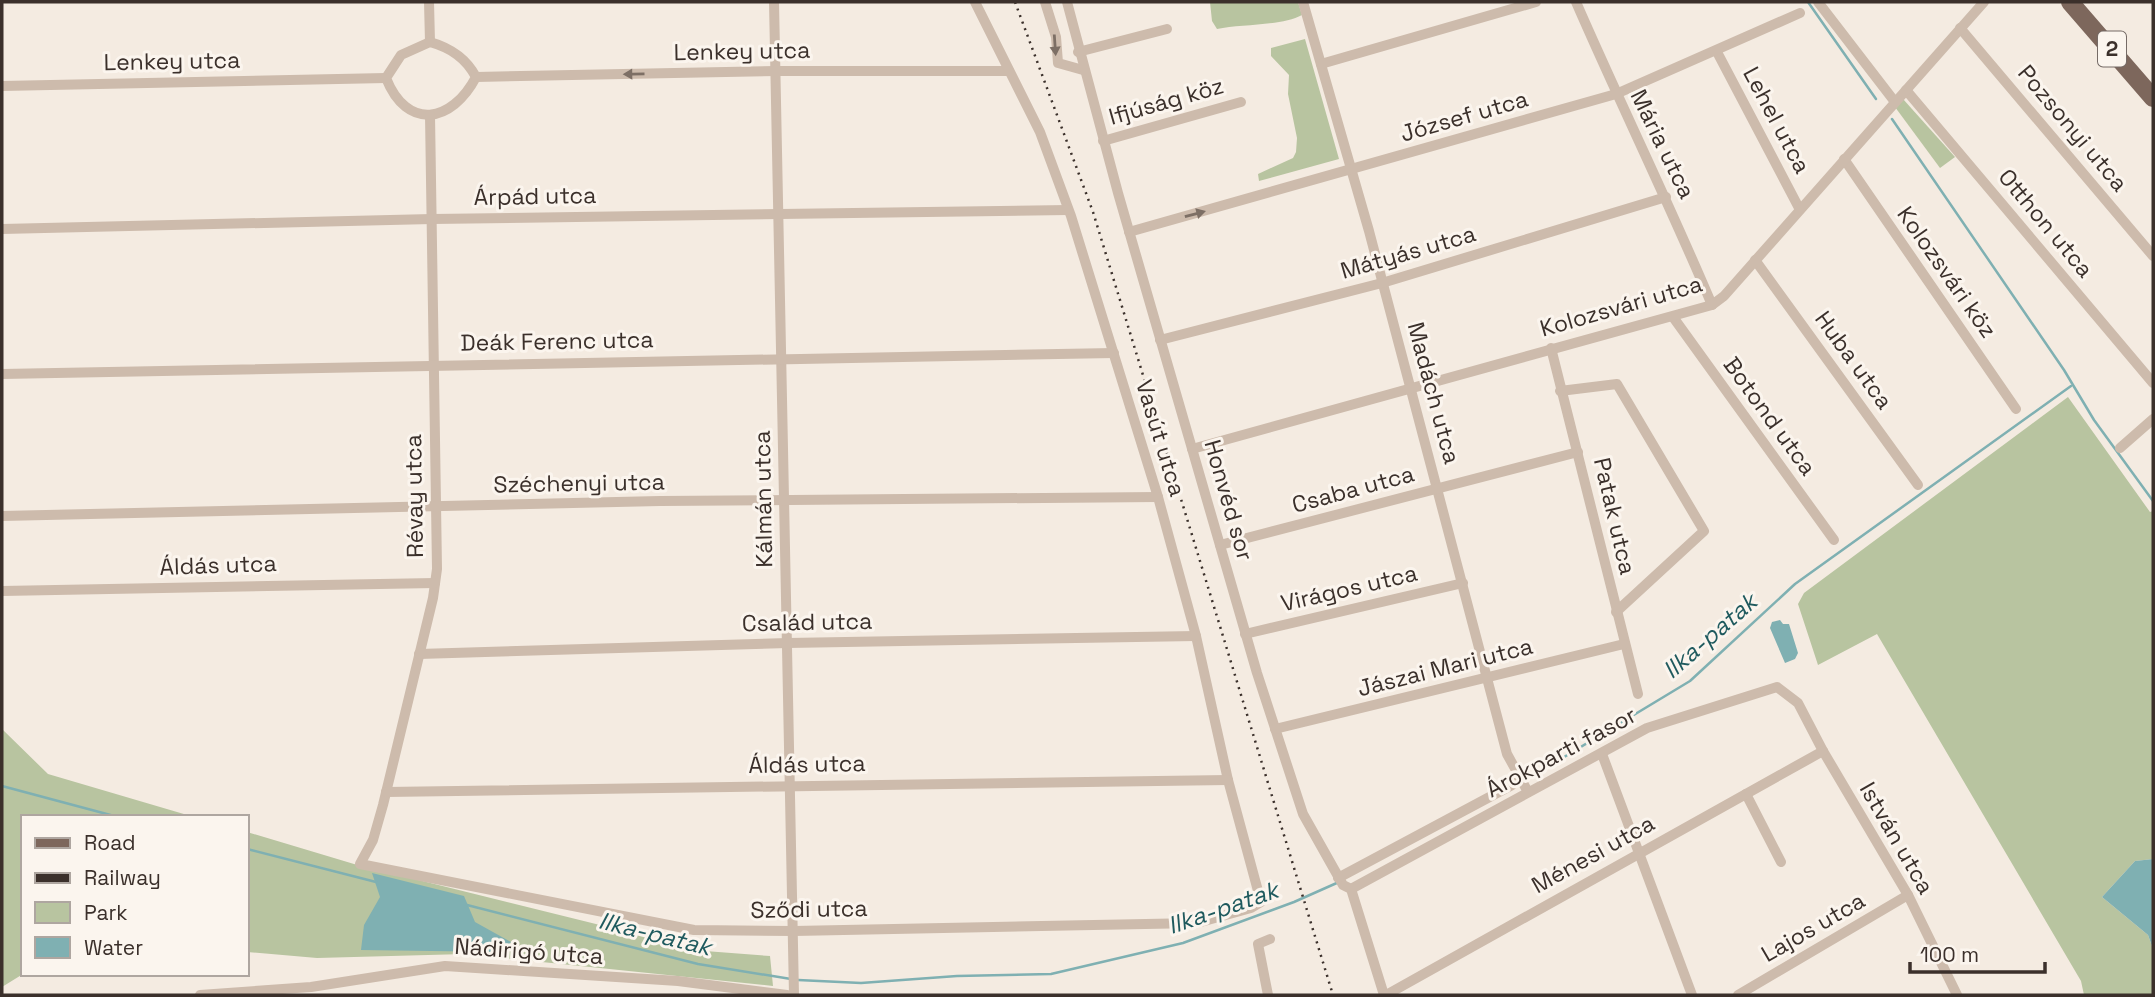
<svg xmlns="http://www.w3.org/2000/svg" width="2155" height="997" font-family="'Space Grotesk',sans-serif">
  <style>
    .green { fill: #b8c4a0 }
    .water { fill: #7fb0b2 }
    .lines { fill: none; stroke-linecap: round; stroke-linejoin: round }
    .stream { stroke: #7fb0b2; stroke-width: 2.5 }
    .street { stroke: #cdbbac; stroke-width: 10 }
    .primary { stroke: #7d675c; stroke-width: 18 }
    .rail { stroke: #3b302b; stroke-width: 2.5; stroke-dasharray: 2 5; stroke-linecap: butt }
    .oneway { fill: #7d6f65 }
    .labels { text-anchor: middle; stroke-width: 6; stroke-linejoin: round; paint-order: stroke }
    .shield { fill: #fbf5ee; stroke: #756b66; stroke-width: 2 }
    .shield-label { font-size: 21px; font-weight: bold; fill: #3b302b }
    .street-label { font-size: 23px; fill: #3b302b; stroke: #fbf5ee }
    .water-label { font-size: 24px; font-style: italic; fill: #1f5a5e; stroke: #fbf5ee }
  </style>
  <rect width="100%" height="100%" fill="#f4ebe1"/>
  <g class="green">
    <path d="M1210,2H1298L1302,15C1282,26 1241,24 1217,29L1212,21Z"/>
    <polygon points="1305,39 1339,159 1259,181 1258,174 1293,158 1296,152 1297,138 1288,94 1289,75 1271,56 1271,48"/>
    <polygon points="1903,99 1955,157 1940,168 1895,107"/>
    <polygon points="2068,397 2150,512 2153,511 2153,859 2135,861 2102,897 2148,935 2153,949 2153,995 2084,995 2081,981 1877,634 1818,665 1798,604 1804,593"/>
    <polygon points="2,729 48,774 194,817 23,817 23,974 2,987"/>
    <polygon points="247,832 354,864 705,951 770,956 773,986 465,954 317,958 247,952"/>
  </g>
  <g class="water">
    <polygon points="1780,620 1783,624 1789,624 1798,653 1795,659 1785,663 1770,628 1772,622"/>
    <polygon points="2153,859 2153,949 2148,935 2102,897 2135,861"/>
    <polygon points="372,873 464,896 475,922 511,942 503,952 361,950 364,925 380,897"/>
  </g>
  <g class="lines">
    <g class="stream">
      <polyline points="1808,2 1876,99"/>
      <polyline points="1892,119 2064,370 2094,420 2153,501"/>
      <polyline points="1526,780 1690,681 1795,584 2071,386"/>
      <polyline points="2,786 118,817"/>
      <polyline points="247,849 376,882"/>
      <polyline points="467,905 698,964 791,979"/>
      <polyline points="798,980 861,983 957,976 1051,974 1183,943 1294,902 1339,882"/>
    </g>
    <g class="street">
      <polyline points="429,2 430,42"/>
      <polyline points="774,2 794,995"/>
      <polyline points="1045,2 1056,37 1058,63 1083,70"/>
      <polyline points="1067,2 1118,193 1257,673 1303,814 1343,885 1351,889 1384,995"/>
      <polyline points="1303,2 1369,231 1507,754 1528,792"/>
      <path d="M1576,2C1620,103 1669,203 1712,305"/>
      <polyline points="1818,2 1895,102"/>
      <polyline points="1960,28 2153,256"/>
      <path d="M430,42C451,48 466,58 476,77C452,123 407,131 386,78L401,55Z"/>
      <polyline points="1078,52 1167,29"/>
      <polyline points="1717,52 1799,208"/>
      <polyline points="1321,64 1536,2"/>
      <polyline points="476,77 776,71 1009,71"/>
      <polyline points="2,86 386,78"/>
      <polyline points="1906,90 2153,383"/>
      <polyline points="430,115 437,569 433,598 383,805 373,840 360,864 694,930 794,931 1197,923 1251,908 1261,902 1228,780 1196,636 1158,497 1071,216 1040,132 975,2"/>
      <polyline points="1103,141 1241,102"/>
      <polyline points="1844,159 2016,409"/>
      <polyline points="2,229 432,219 1068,210"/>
      <polyline points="1129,232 1616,94 1800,13"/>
      <polyline points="1755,260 1918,485"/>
      <polyline points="1673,317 1834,540"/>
      <polyline points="1160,340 1382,283 1666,197"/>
      <polyline points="1551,348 1638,694"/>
      <polyline points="2,374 1114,353"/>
      <polyline points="1560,391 1617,384 1704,531 1616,612"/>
      <polyline points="2120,448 2153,419"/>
      <polyline points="1192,449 1712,305 1724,296 1984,2"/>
      <polyline points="2,516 660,501 1158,497"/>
      <polyline points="1220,545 1578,452"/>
      <polyline points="2,591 435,583"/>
      <polyline points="1245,634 1463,583"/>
      <polyline points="419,654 788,643 1196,636"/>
      <polyline points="1275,729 1624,644"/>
      <polyline points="1602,754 1692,995"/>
      <polyline points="386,792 1228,780"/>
      <polyline points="1746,794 1781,862"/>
      <polyline points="1338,878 1512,785 1519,776"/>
      <polyline points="1351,889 1647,728 1777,687 1798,703 1823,751 1908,895 1957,995"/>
      <polyline points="200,995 311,987 445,966 678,981 787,995"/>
      <polyline points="1268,995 1258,944 1270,939"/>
      <polyline points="1386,995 1823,751"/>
      <polyline points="1738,995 1908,895"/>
    </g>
    <polyline class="primary" points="2070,2 2153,98"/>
    <polyline class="rail" points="1015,2 1093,212 1333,995"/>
  </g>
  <defs><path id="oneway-solid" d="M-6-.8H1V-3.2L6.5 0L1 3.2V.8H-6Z" transform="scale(1.75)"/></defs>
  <g class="oneway">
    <use href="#oneway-solid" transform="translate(1055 45) rotate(86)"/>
    <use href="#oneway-solid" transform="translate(634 74) rotate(179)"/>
    <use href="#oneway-solid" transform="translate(1195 214) rotate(-15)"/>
  </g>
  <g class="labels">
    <rect class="shield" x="2098" y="31.5" width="28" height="35" rx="5"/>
    <g class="shield-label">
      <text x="2112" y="56">2</text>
    </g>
    <g class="street-label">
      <text transform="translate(742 51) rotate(-1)" y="8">Lenkey utca</text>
      <text transform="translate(172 61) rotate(-1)" y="8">Lenkey utca</text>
      <text transform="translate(1166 101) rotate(-16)" y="8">Ifjúság köz</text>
      <text transform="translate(1464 116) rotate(-16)" y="8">József utca</text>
      <text transform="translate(1777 120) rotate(62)" y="8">Lehel utca</text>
      <text transform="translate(2073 128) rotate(50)" y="8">Pozsonyi utca</text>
      <text transform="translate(1663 144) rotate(64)" y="8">Mária utca</text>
      <text transform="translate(535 196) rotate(-1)" y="8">Árpád utca</text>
      <text transform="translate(2046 223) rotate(50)" y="8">Otthon utca</text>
      <text transform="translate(1408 252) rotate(-16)" y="8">Mátyás utca</text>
      <text transform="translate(1947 272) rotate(55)" y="8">Kolozsvári köz</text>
      <text transform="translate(1621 306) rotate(-16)" y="8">Kolozsvári utca</text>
      <text transform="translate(557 341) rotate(-1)" y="8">Deák Ferenc utca</text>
      <text transform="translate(1854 360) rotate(54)" y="8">Huba utca</text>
      <text transform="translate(1434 393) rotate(75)" y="8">Madách utca</text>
      <text transform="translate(1770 416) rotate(54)" y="8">Botond utca</text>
      <text transform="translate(1161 438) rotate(73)" y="8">Vasút utca</text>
      <text transform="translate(579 483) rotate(-1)" y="8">Széchenyi utca</text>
      <text transform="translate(1353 489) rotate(-15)" y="8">Csaba utca</text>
      <text transform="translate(414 496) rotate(-91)" y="8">Révay utca</text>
      <text transform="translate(763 499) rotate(-91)" y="8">Kálmán utca</text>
      <text transform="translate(1229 500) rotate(74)" y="8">Honvéd sor</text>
      <text transform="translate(1615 516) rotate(77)" y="8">Patak utca</text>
      <text transform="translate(218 565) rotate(-2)" y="8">Áldás utca</text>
      <text transform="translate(1349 588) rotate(-13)" y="8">Virágos utca</text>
      <text transform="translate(807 622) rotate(-1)" y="8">Család utca</text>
      <text transform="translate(1445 667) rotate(-14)" y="8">Jászai Mari utca</text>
      <text transform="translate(1561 752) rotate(-28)" y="8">Árokparti fasor</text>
      <text transform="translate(807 764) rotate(-1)" y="8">Áldás utca</text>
      <text transform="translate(1897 838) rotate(60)" y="8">István utca</text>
      <text transform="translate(1593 854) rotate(-29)" y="8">Ménesi utca</text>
      <text transform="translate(809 909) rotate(-1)" y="8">Sződi utca</text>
      <text transform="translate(1813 927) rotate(-30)" y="8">Lajos utca</text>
      <text transform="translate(529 951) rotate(4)" y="8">Nádirigó utca</text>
    </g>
    <g class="water-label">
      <text transform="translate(1710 636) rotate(-41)" y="8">Ilka-patak</text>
      <text transform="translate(1223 908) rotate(-19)" y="8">Ilka-patak</text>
      <text transform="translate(655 934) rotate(14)" y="8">Ilka-patak</text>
    </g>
  </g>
  <rect width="2155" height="997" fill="none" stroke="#3b302b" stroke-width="7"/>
  <rect x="21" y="815" width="228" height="161" fill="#fbf5ee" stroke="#aea6a0" stroke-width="2"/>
  <rect x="35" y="838" width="35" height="10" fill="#7d675c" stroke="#aea6a0" stroke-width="2"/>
  <text x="84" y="850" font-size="21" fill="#3b302b">Road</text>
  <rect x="35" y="873" width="35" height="10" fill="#3b302b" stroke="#aea6a0" stroke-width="2"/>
  <text x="84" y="885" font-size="21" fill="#3b302b">Railway</text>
  <rect x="35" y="902" width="35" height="21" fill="#b8c4a0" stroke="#aea6a0" stroke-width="2"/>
  <text x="84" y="920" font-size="21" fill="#3b302b">Park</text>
  <rect x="35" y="937" width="35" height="21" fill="#7fb0b2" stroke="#aea6a0" stroke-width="2"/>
  <text x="84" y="955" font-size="21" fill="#3b302b">Water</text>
  <path d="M1910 962v10h135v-10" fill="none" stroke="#3b302b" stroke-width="3.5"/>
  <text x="1920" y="962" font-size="21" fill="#3b302b" stroke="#fbf5ee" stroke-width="5" paint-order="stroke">100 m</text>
</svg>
